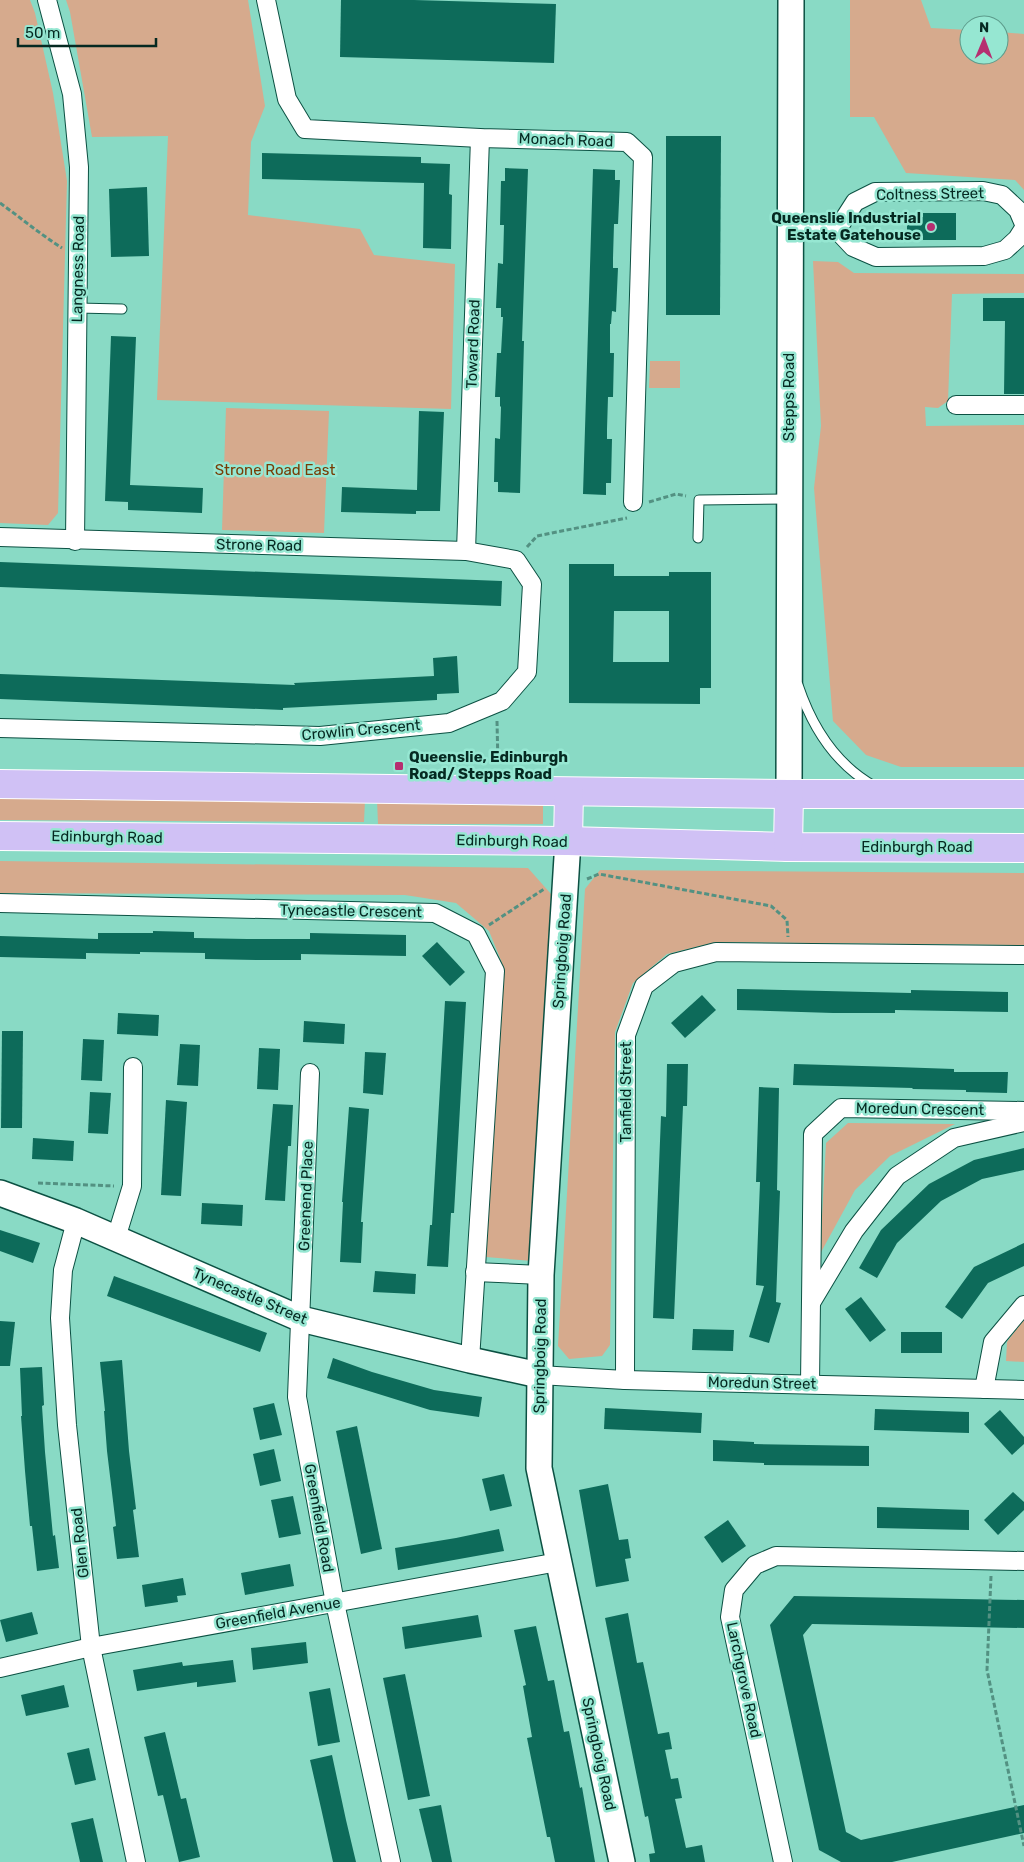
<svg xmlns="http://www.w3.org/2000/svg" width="1024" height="1862" font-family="Rubik,sans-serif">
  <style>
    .green { fill: #d6aa8d }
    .building { fill: #0d6b5a; fill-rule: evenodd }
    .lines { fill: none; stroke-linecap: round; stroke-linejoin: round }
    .lane-casing { stroke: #0c5143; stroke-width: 11 }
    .street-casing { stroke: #0c5143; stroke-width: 20 }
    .secondary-casing { stroke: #0c5143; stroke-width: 28 }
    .primary-casing { stroke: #fff; stroke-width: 30 }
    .path { stroke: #539182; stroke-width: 3; stroke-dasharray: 5 2.5; stroke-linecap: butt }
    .lane { stroke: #fff; stroke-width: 9 }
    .street { stroke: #fff; stroke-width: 18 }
    .secondary { stroke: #fff; stroke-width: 25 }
    .primary { stroke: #d0c1f5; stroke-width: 28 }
    .poi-dot { fill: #b62e70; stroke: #96e7d2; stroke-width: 2 }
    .labels { text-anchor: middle; stroke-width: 5; stroke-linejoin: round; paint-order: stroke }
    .street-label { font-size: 15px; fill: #052921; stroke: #96e7d2 }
    .poi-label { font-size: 15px; font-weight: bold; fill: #052921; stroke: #96e7d2; text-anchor: end }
    .park-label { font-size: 15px; fill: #773d06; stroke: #96e7d2 }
  </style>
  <rect width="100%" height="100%" fill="#89dac5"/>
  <g class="green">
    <polygon points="0,0 30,0 35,13 53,93 67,181 58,513 48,525 0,523"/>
    <polygon points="66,0 248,0 265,106 251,142 248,215 360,229 374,255 455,264 451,409 157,400 168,136 92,137 70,12"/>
    <polygon points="850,0 921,0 931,28 969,30 969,55 999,55 999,32 1024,34 1024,190 1015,180 906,173 874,117 850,117"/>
    <polygon points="813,261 838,262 854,273 1024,274 1024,293 952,294 948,401 938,408 925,407 926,426 1024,425 1024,767 901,767 866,755 833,721 814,488 821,426"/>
    <polygon points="650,361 680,361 680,388 649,388"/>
    <polygon points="226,408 329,411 324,533 222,530"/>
    <polygon points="0,796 365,800 364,822 0,820"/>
    <polygon points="377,800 543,800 543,824 378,824"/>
    <polygon points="0,861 528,868 551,894 532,1261 486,1257 502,963 489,931 456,903 405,895 0,893"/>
    <polygon points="600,870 1024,873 1024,945 716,942 667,954 633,983 615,1032 610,1345 602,1356 569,1359 558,1346 585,889"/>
    <polygon points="848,1123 955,1124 890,1156 855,1190 820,1254 826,1143"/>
    <polygon points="1024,1319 1024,1362 1006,1361 1007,1342"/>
  </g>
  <g class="building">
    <polygon points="341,0 414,0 556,4 554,63 340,57"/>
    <polygon points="666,136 721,136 720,315 666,315"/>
    <polygon points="262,153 421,157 421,163 450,164 449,194 452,195 451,249 423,248 424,183 262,179"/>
    <polygon points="505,168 528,169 522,341 524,341 520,493 498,492 498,482 494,482 495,438 500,439 501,407 500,406 500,397 495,397 497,353 501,353 503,317 501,317 501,308 496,308 498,263 503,264 504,225 500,225 501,181 505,181"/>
    <polygon points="593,169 615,170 615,180 620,180 618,224 614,224 613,258 613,268 618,268 616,312 612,311 611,324 610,324 610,353 614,353 613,397 608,397 607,429 607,439 612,439 611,483 606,483 606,495 583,494"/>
    <polygon points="147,187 149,256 111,257 109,189"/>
    <polygon points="923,213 956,213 956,240 923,240 923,236 913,236 907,233 907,222 913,217 923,217"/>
    <polygon points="983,298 1024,298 1024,394 1004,394 1005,321 983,321"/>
    <polygon points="111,336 136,337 130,485 203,488 202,513 128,510 128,502 105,501"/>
    <polygon points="419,411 444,412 440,511 416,511 416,514 341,512 342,487 417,490"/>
    <polygon points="0,562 502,581 501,606 0,587"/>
    <path d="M569,564H614V576H669V572H711V688H700V704L569,703ZM614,611H669V662H613Z"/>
    <polygon points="457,656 459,693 437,694 437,700 283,708 283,710 0,699 0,674 295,685 294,683 434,676 433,658"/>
    <polygon points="153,931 194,932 194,938 247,939 310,939 310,933 406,935 406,956 301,954 301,960 259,960 205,959 205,953 140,952 140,954 86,953 86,959 0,957 0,936 98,939 98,933 153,933"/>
    <polygon points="437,942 465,972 450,986 422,956"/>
    <polygon points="737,989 911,993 911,990 1008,992 1008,1012 895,1010 895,1013 833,1013 737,1010"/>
    <polygon points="702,995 716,1010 685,1038 671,1023"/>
    <polygon points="445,1001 466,1002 454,1213 451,1213 448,1267 427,1266 430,1225 432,1225"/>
    <polygon points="118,1013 159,1015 158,1036 117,1034"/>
    <polygon points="304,1021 345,1024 344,1044 303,1042"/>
    <polygon points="2,1031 23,1031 22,1128 1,1128"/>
    <polygon points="83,1039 104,1040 102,1081 81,1080"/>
    <polygon points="180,1044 200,1045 198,1086 177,1085"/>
    <polygon points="259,1048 280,1049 278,1090 257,1089"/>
    <polygon points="365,1052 386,1053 383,1095 363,1093"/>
    <polygon points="667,1064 688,1064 687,1106 683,1106 674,1319 653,1318 661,1116 666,1117"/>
    <polygon points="794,1064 896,1067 954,1069 954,1072 1008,1072 1007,1093 966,1092 966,1090 912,1089 913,1088 793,1085"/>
    <polygon points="759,1087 779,1088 777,1190 780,1191 776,1302 781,1303 769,1343 749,1337 764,1286 756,1285 760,1182 756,1182"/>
    <polygon points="90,1092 111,1093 108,1134 88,1133"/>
    <polygon points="166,1100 187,1102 181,1196 161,1195"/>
    <polygon points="273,1104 293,1105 291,1146 288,1146 285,1201 265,1200"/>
    <polygon points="349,1107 369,1109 361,1222 363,1222 361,1263 340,1262 343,1202 342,1202"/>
    <polygon points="33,1138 74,1141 73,1161 32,1159"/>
    <polygon points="1024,1148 1024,1170 982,1179 941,1201 897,1243 877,1278 859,1268 881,1230 929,1184 974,1160"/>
    <polygon points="202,1203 243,1205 242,1226 201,1224"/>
    <polygon points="0,1230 40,1243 33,1263 0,1251"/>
    <polygon points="1024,1243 1024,1266 988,1283 962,1319 945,1307 974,1267"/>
    <polygon points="375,1271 416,1274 415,1294 373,1292"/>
    <polygon points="114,1276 267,1333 260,1352 107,1296"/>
    <polygon points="861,1297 886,1330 870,1342 845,1309"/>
    <polygon points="0,1321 15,1322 10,1366 0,1366"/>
    <polygon points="693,1329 734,1330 733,1351 692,1350"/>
    <rect x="901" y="1332" width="41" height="21"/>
    <polygon points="333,1358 372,1372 434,1390 482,1397 479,1417 430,1410 327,1378"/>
    <polygon points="122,1360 129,1451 136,1509 133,1510 139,1557 117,1559 113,1527 116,1526 107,1451 104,1411 105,1411 100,1362"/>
    <polygon points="42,1367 44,1405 42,1406 45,1452 53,1536 55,1535 59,1568 37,1571 32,1526 30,1526 25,1471 21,1416 22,1416 20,1368"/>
    <polygon points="274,1403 282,1435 260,1440 253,1408"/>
    <polygon points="605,1408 702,1413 701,1433 604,1429"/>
    <polygon points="875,1409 969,1412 969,1433 874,1430"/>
    <polygon points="1000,1410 1024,1437 1024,1444 1012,1455 984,1424"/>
    <polygon points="357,1426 382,1549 361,1554 336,1431"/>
    <polygon points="713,1440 754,1442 754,1444 869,1446 869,1466 764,1465 764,1463 713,1461"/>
    <polygon points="274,1449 281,1481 260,1486 253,1454"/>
    <polygon points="504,1474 512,1506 490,1511 482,1479"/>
    <polygon points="608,1484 619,1540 628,1539 631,1558 625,1559 629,1581 596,1587 579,1490"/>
    <polygon points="1013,1492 1024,1502 1024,1510 998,1535 984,1520"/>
    <polygon points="293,1496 301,1534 279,1538 271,1500"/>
    <polygon points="877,1507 969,1510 969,1530 877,1528"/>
    <polygon points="728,1520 746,1546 722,1563 704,1537"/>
    <polygon points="499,1529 504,1551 398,1570 395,1548 456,1538"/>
    <polygon points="290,1564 294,1586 245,1595 241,1573"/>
    <polygon points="183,1578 186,1595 177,1596 178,1602 145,1607 142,1585"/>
    <polygon points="794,1596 1024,1600 1024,1628 812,1624 803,1635 846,1832 861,1840 1024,1805 1024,1833 892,1862 841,1862 819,1850 770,1625"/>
    <polygon points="32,1612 38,1634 6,1642 0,1620"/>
    <polygon points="628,1613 637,1663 643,1662 658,1734 669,1732 672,1749 665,1750 671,1779 678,1778 682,1798 675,1799 686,1848 702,1845 705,1862 650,1862 649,1854 655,1853 648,1816 645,1817 605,1618"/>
    <polygon points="478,1615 482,1637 405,1649 402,1627"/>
    <polygon points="536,1626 548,1681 554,1680 564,1732 569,1731 580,1788 582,1787 595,1862 555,1862 550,1837 547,1837 527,1738 532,1737 523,1686 526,1685 514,1630"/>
    <polygon points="306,1642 308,1663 253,1670 251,1648"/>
    <polygon points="233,1660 236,1682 197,1687 197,1682 137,1691 133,1670 182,1662 183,1666"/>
    <polygon points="405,1674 430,1796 408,1800 383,1678"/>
    <polygon points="64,1685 69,1707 26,1716 21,1695"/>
    <polygon points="330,1688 340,1742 318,1746 309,1692"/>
    <polygon points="165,1732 181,1799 186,1798 200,1857 179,1862 163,1795 158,1796 144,1737"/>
    <polygon points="89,1748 96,1780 75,1785 67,1753"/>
    <polygon points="332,1755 346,1820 356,1862 333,1862 321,1808 310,1760"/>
    <polygon points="441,1805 452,1862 432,1862 419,1809"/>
    <polygon points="93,1818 103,1862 80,1862 71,1823"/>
  </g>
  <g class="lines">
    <defs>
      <g id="lane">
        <polyline points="77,308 122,309"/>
        <polyline points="698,538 699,500 787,499"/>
        <path d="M798,685C812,727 835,764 874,786"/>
      </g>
      <g id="street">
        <polyline points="47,0 72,94 79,167 75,541"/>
        <polyline points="266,0 287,99 305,129 480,138 627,142 643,157 633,502"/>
        <polyline points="789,229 837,230 853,247 876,257 984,256 1005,250 1017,239 1024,228"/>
        <polyline points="837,230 855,202 875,192 983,191 1002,195 1018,210 1024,224"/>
        <polyline points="956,405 1024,405"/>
        <polyline points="0,537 466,551 516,560 532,584 527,672 502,701 449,723 320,736 0,728"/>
        <polyline points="466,551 480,138"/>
        <polyline points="0,903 435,913 476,934 495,971 470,1360"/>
        <polyline points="310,1073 297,1397 335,1603 391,1862"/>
        <polyline points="76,1221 63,1270 60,1318 67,1425 91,1647 136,1862"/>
        <polyline points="116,1238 132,1186 133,1067"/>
        <polyline points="475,1272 541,1275"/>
        <polyline points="812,1301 854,1231 897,1176 954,1138 1024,1122"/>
        <polyline points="539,1375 625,1380 1024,1390"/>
        <polyline points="625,1380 626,1035 644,986 674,963 716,952 1024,955"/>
        <polyline points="810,1384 813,1134 841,1108 1024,1111"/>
        <polyline points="984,1389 993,1342 1024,1305"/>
        <polyline points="0,1668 91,1647 558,1562"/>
        <polyline points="783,1862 730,1617 734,1590 755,1565 776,1556 1024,1561"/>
      </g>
      <g id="secondary">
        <polyline points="789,794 791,0"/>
        <polyline points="568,841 541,1275 539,1468 622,1862"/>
        <polyline points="0,1193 76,1221 301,1319 470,1360 539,1375"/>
      </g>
      <g id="primary">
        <polyline points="0,784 789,794 1024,794"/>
        <polyline points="0,836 568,841 788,847 1024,848"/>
        <polyline points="568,841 569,792"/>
        <polyline points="788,847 789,794"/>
      </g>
    </defs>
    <use href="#lane" class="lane-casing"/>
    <use href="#street" class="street-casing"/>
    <use href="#secondary" class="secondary-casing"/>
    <use href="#primary" class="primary-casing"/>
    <g class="path">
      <path d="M0,203C21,218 40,234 62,248"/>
      <polyline points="649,502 676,494 686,496"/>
      <polyline points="527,547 537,536 627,518"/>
      <polyline points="497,721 498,766"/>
      <polyline points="587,879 599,874 771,906 787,920 788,937"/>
      <polyline points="489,925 544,889"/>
      <polyline points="38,1183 114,1186"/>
      <polyline points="991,1576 987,1670 1024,1846"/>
    </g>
    <use href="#lane" class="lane"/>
    <use href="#street" class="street"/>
    <use href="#secondary" class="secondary"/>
    <use href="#primary" class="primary"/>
  </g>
  <g class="poi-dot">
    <circle cx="931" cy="227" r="5"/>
    <rect x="394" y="761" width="10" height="10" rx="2.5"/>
  </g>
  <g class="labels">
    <g class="street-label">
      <text transform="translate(566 140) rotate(2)" y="5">Monach Road</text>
      <text transform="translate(930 194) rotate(-1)" y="5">Coltness Street</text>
      <text transform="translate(78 269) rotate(-89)" y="5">Langness Road</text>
      <text transform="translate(473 344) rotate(-88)" y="5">Toward Road</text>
      <text transform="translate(789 397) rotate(-90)" y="5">Stepps Road</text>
      <text transform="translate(259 545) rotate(1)" y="5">Strone Road</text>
      <text transform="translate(361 730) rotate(-5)" y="5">Crowlin Crescent</text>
      <text transform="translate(107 837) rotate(1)" y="5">Edinburgh Road</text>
      <text transform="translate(512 841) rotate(1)" y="5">Edinburgh Road</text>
      <text x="917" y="852">Edinburgh Road</text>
      <text transform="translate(351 911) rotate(1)" y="5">Tynecastle Crescent</text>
      <text transform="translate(562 951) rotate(-86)" y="5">Springboig Road</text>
      <text transform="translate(626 1092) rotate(-90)" y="5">Tanfield Street</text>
      <text transform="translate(920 1109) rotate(1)" y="5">Moredun Crescent</text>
      <text transform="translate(306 1196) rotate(-88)" y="5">Greenend Place</text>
      <text transform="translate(250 1296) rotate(23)" y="5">Tynecastle Street</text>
      <text transform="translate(540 1356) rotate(-89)" y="5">Springboig Road</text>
      <text transform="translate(762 1383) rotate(1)" y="5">Moredun Street</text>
      <text transform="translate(319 1518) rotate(80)" y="5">Greenfield Road</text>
      <text transform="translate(80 1543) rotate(-96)" y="5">Glen Road</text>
      <text transform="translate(278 1613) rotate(-10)" y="5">Greenfield Avenue</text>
      <text transform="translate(744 1680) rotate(78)" y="5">Larchgrove Road</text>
      <text transform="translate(599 1754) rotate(78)" y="5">Springboig Road</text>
    </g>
    <g class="poi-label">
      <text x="921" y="223">Queenslie Industrial<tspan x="921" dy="17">Estate Gatehouse</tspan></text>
      <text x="409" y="762" text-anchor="start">Queenslie, Edinburgh<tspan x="409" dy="17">Road/ Stepps Road</tspan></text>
    </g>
    <g class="park-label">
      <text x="275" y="475">Strone Road East</text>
    </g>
  </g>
  <g transform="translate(984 40) rotate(1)"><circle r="24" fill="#96e7d2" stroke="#5c9b8b"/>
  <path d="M0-4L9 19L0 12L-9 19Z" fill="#b62e70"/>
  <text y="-8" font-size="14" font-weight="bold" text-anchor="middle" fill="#052921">N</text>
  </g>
  <path d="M18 38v8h138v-8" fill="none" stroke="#052921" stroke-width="2.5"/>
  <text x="25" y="38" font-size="15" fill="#052921" stroke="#96e7d2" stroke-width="4" paint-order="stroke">50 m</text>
</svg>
